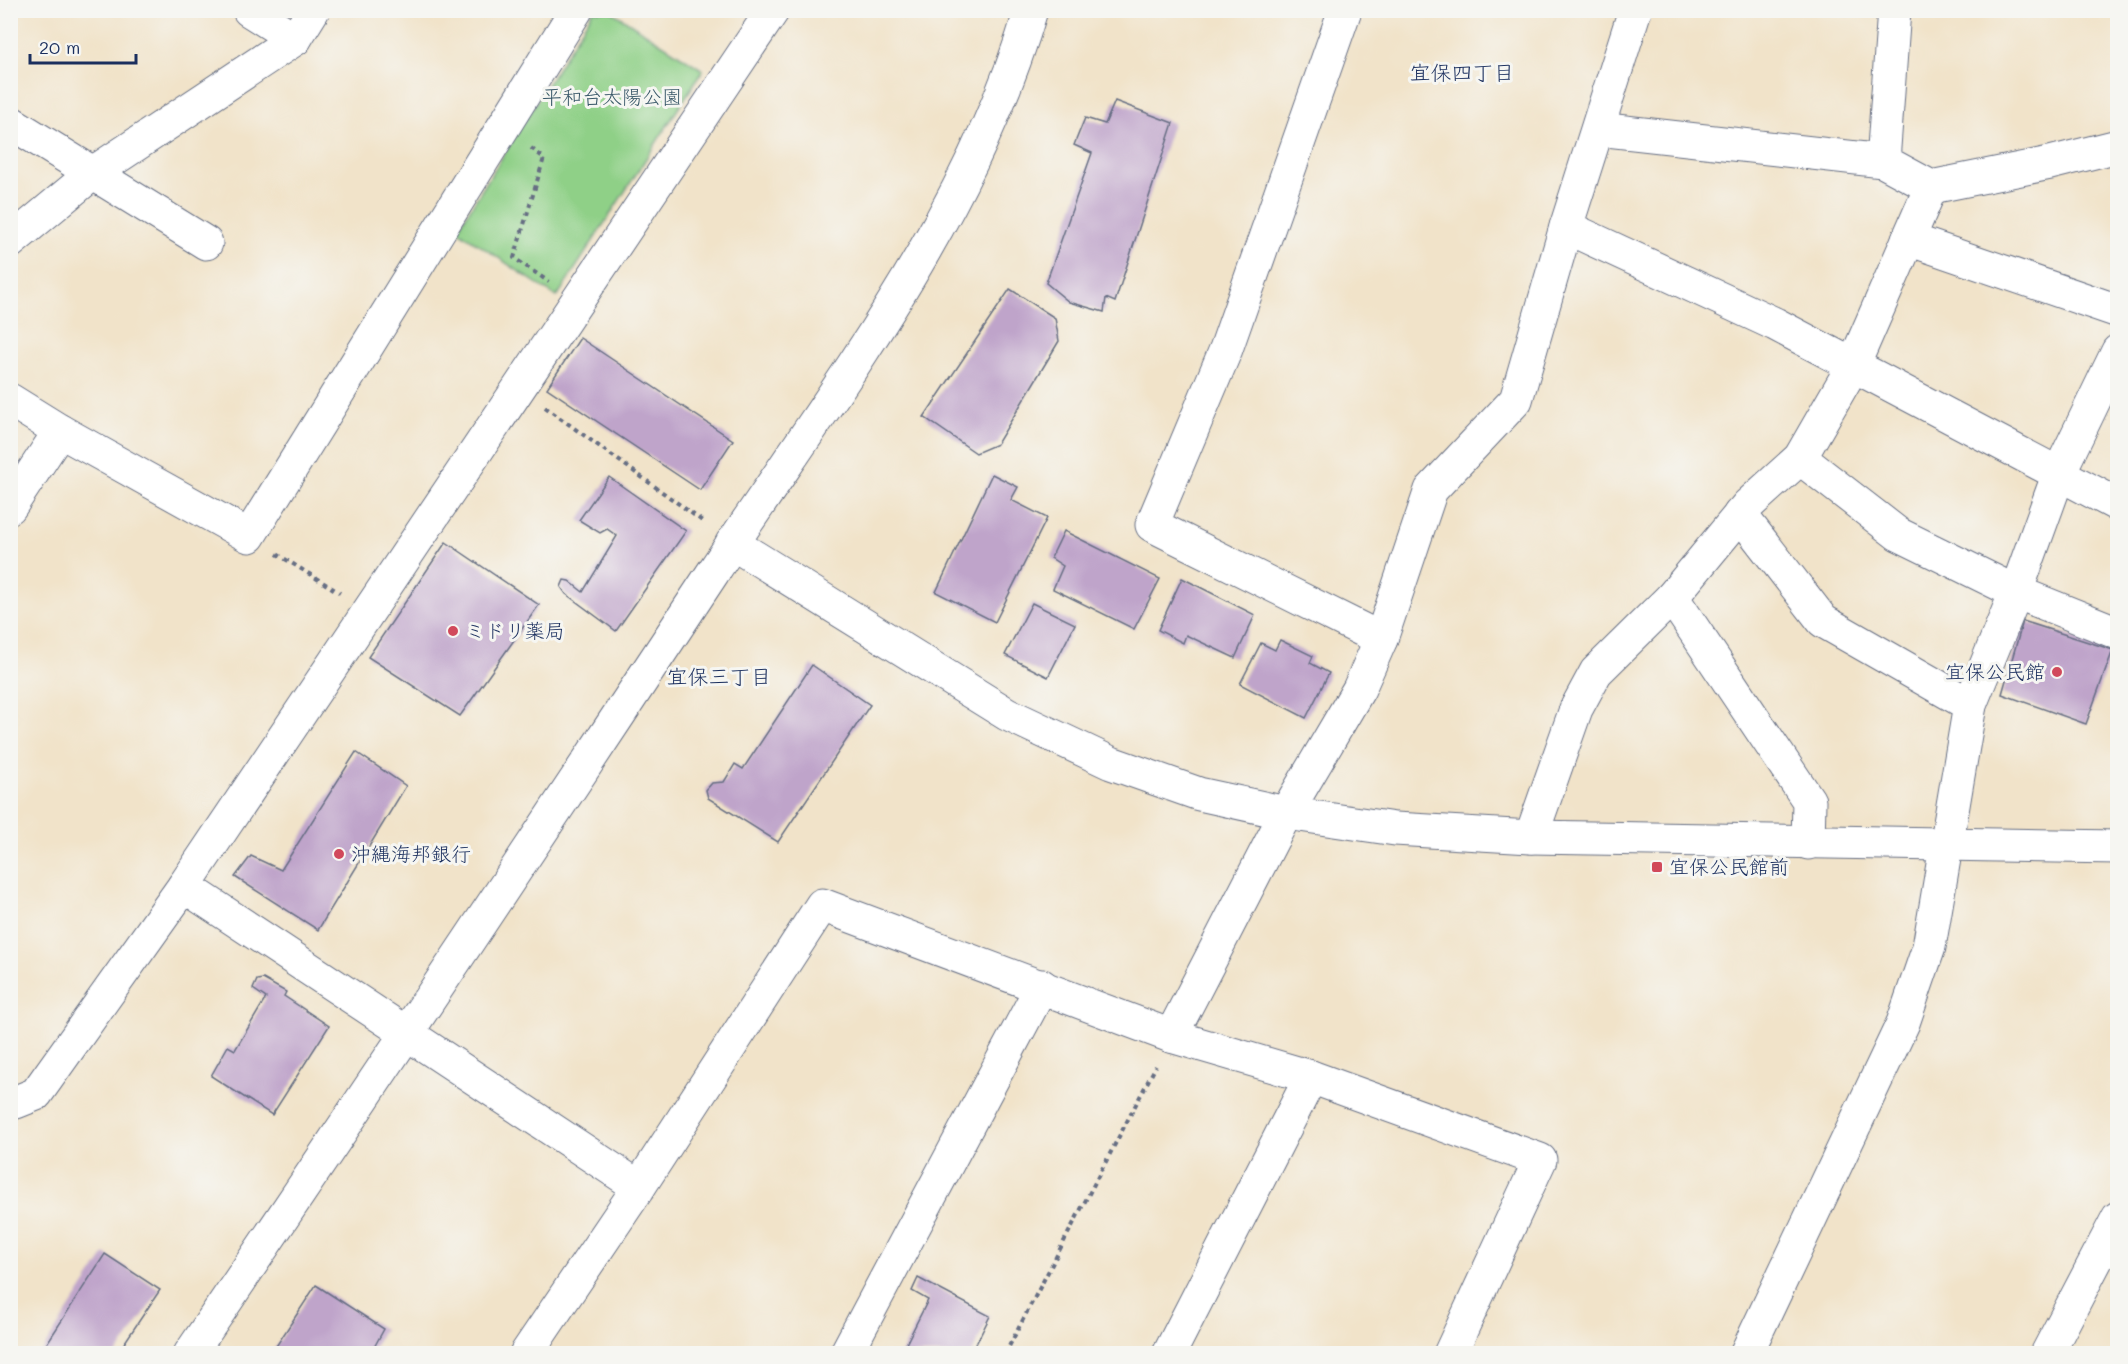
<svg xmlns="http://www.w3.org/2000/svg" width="2128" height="1364" font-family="Mali,'Klee One',sans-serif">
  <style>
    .green { fill: #8fd087; stroke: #558072; stroke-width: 1.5 }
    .building { fill: #bfa4ca }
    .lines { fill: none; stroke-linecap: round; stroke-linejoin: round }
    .minor-casing { stroke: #666e83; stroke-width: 35 }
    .path { stroke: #666e83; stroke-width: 4; stroke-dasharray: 4.5 4.5; stroke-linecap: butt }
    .minor { stroke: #fff; stroke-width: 33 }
    .poi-dot { fill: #d1495b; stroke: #f6f6f2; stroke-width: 2 }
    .labels { text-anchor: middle; stroke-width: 6; stroke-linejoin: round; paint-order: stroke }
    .park-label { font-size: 20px; fill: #385768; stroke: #f6f6f2 }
    .poi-label { font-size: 20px; fill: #1b2f5e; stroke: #f6f6f2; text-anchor: start }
    .neighbourhood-label { font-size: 21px; fill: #1b2f5e; stroke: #f6f6f2 }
  </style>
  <rect width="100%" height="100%" fill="#f6f6f2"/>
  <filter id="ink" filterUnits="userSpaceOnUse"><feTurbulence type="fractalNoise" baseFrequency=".0167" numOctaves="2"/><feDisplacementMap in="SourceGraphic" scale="12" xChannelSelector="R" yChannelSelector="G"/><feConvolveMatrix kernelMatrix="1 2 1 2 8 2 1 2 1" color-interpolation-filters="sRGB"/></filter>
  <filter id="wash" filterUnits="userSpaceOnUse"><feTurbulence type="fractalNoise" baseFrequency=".008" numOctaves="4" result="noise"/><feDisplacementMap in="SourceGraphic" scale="24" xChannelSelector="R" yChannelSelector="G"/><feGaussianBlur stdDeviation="1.35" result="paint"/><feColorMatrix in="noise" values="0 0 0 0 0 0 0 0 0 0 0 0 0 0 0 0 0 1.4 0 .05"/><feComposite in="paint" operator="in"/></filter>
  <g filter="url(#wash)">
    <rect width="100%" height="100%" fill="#f1e3c9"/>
    <polygon class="green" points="593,11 611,11 703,70 557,297 457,230"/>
    <g id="blocks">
      <g class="building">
        <polygon points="1115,101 1173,123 1115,302 1106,298 1104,312 1069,302 1046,283 1092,153 1074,145 1085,118 1105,124"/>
        <polygon points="1010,289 1055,318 1059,341 997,444 976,453 924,417"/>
        <polygon points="580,338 733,440 700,490 547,388"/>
        <polygon points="992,474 1018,487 1011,500 1047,518 995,622 936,592"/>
        <polygon points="609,477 686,531 616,631 566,594 561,587 564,580 569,581 583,592 617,536 607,529 600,533 579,520"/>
        <polygon points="1064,531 1160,579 1134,629 1053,589 1063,566 1051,558"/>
        <polygon points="446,542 539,605 460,716 368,657"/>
        <polygon points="1182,578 1255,615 1235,658 1186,635 1183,643 1158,630"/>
        <polygon points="1032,603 1075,624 1048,677 1005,655"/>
        <polygon points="2023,621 2113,650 2086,724 2002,694"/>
        <polygon points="1280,640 1313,656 1310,663 1329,673 1306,718 1240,684 1261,643 1275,650"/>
        <polygon points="812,665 870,705 778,842 708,798 706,790 712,783 724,782 735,764 743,769"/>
        <polygon points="356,752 406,786 318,930 235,877 251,856 281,870"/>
        <polygon points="263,979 286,992 284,996 329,1026 272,1115 211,1076 228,1046 235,1050 266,998 253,989 257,980"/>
        <polygon points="105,1254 160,1290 117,1354 40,1354"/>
        <polygon points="918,1278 990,1316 971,1354 901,1354 928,1300 912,1291"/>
        <polygon points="316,1285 384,1329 372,1351 375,1354 271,1354"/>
      </g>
    </g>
  </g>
  <g filter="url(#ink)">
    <use href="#blocks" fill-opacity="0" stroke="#666e83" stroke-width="1.5"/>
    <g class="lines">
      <defs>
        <g id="minor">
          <polyline points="249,10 295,39"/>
          <polyline points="1345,10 1226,349 1152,525 1381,639"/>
          <polyline points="10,122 206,243"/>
          <polyline points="1598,129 1883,161 1931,187 2050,163 2118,146"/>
          <polyline points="1883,161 1894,10"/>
          <polyline points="1566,227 1775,324 2118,505"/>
          <polyline points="1908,239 2118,311"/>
          <polyline points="10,242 93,173 295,39 313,10"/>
          <polyline points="10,400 60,431 249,536 576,10"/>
          <polyline points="1800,458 1898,534 2016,592 2118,633"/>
          <polyline points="10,507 60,431"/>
          <polyline points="1740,514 1823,621 1970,705"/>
          <polyline points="732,543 1007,714 1111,763 1199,794 1286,813 1395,829 1531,837 2118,847"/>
          <polyline points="1672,597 1809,801 1808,843"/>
          <polyline points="1531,837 1576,709 1596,672 1672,597 1748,505 1800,458 1853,366 1931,187"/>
          <polyline points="184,886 639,1187"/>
          <polyline points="1171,1036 1286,813 1359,689 1381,639 1431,490 1516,400 1566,227 1635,10"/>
          <polyline points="10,1101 16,1102 36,1094 184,886 773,10"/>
          <path d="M190,1354C367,1094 541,833 714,571C832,393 970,218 1031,10"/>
          <polyline points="526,1354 639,1187 822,905 1171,1036 1311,1077 1540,1160 1450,1354"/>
          <polyline points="846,1354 1042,986"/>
          <polyline points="1169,1354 1311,1077"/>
          <polyline points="1746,1354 1903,1023 1929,947 1970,705 2016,592 2059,473 2118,351"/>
          <polyline points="2047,1354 2118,1218"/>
        </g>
      </defs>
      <use href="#minor" class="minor-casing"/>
      <g class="path">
        <polyline points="531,148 544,158 514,258 549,282"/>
        <polyline points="545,407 705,523"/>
        <polyline points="277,554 340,593"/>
        <polyline points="1005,1354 1156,1066"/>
      </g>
      <use href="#minor" class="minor"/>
    </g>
  </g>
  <g class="poi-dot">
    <circle cx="453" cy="631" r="6"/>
    <circle cx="2057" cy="672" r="6"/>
    <circle cx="339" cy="854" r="6"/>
    <rect x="1651" y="861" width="12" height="12" rx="3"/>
  </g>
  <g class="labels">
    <g class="park-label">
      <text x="612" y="104">平和台太陽公園</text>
    </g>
    <g class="poi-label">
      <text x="465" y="638">ミドリ薬局</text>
      <text x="2045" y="679" text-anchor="end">宜保公民館</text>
      <text x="351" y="861">沖縄海邦銀行</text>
      <text x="1669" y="874">宜保公民館前</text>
    </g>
    <g class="neighbourhood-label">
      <text x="1462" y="80">宜保四丁目</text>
      <text x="719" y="684">宜保三丁目</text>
    </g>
  </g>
  <rect width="2128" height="1364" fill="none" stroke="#f6f6f2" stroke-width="36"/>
  <path d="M30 54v9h106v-9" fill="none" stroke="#1b2f5e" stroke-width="3"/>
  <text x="39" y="54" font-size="18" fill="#1b2f5e" stroke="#f6f6f2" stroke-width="4.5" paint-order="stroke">20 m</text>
</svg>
